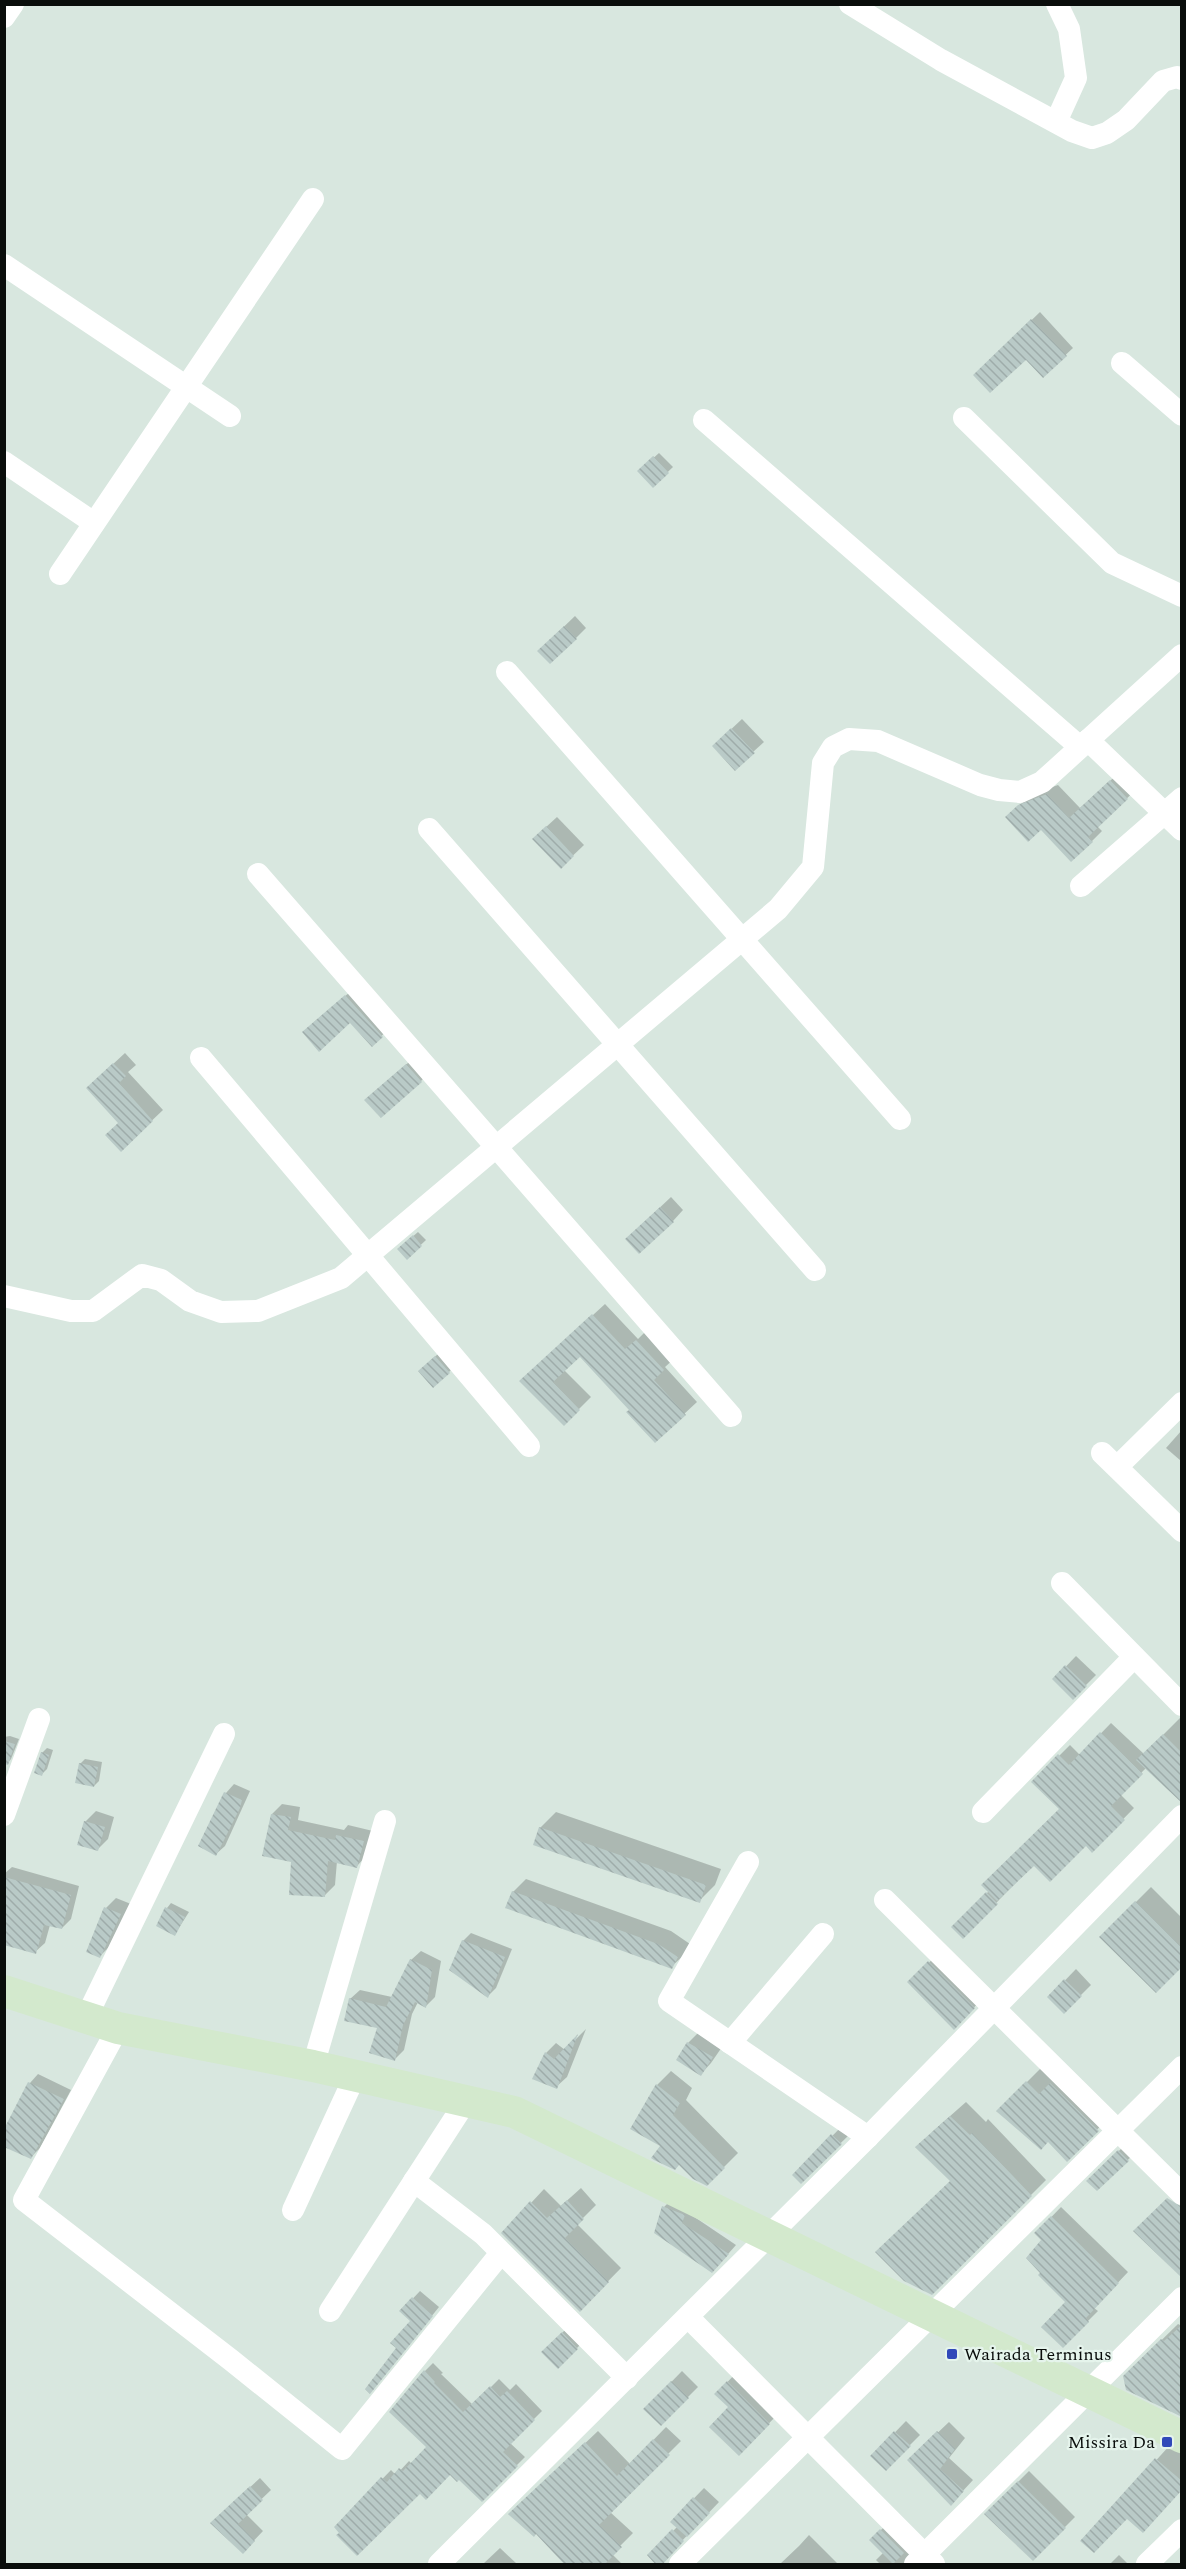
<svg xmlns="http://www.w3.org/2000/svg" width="1186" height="2569" font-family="Spectral,serif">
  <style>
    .shadow { fill: #0003 }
    .building { fill: url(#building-back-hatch) }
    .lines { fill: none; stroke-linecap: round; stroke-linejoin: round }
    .street { stroke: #fff; stroke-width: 22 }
    .secondary { stroke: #d3e9cd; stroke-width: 32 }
    .poi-dot { fill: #3048b9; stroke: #e5f4ec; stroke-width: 2 }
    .labels { text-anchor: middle; stroke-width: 4.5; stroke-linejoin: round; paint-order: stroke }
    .poi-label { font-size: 18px; fill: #090d0b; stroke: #e5f4ec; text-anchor: start }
  </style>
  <defs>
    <pattern id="building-back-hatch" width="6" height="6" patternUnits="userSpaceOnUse" patternTransform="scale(1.5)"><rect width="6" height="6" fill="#b9cac7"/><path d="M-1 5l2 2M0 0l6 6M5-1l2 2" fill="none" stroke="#9eacaa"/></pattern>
  </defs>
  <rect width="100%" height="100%" fill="#d8e7df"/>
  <g class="shadow">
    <polygon points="1040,312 1073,348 1043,376 1027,358 975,375"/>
    <polygon points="659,453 673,467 653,486 639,471"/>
    <polygon points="575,616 586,628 576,638 550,640"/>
    <polygon points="742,719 764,742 753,752 724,736"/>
    <polygon points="1121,771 1138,788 1097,826 1102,831 1092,841 1041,828 1018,807 1030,795 1058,785 1080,808"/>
    <polygon points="557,817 584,845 561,867 545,828"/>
    <polygon points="356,987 391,1027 372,1045 350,1021 313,1023"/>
    <polygon points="125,1053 136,1065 128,1072 163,1110 121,1150 120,1123 98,1078"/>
    <polygon points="415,1057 429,1073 421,1081 374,1092"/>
    <polygon points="671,1197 683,1210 673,1221 637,1229"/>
    <polygon points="418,1232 426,1240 407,1258 404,1244"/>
    <polygon points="605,1304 638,1339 648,1329 675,1358 665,1367 697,1402 655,1441 631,1410 580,1355 564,1370 591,1397 564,1424 533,1370"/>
    <polygon points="446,1347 459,1362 449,1372 430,1361"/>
    <polygon points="1182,1430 1182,1461 1181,1461 1166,1448"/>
    <polygon points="1076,1656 1096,1675 1073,1698 1054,1679"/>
    <polygon points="1182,1716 1182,1802 1146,1768 1120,1794 1134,1808 1092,1851 1086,1844 1034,1864 963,1937 953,1927 989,1891 1061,1809 1033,1782 1070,1745 1080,1755 1111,1723 1144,1754"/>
    <polygon points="10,1736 19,1739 11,1759 7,1764 4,1764 4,1737"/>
    <polygon points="47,1748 53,1750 47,1769 42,1774 42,1753"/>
    <polygon points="85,1759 102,1762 99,1781 94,1786 80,1764"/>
    <polygon points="234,1784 250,1791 225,1846 216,1854 226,1793"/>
    <polygon points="282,1804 300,1807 298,1820 344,1830 348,1825 373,1831 367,1855 357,1866 337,1861 335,1885 324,1896 293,1860 272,1814"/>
    <polygon points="96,1811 114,1817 108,1839 97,1850 85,1822"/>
    <polygon points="556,1812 721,1869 715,1885 699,1901 540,1828"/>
    <polygon points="12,1867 79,1886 71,1919 62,1928 50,1925 45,1943 35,1952 5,1944 4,1946 4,1874"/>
    <polygon points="526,1879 671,1931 690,1944 685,1954 671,1967 513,1892"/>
    <polygon points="1151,1887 1182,1918 1182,1965 1101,1937"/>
    <polygon points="116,1898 131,1904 110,1946 100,1956 106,1908"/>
    <polygon points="171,1903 189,1912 175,1934 167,1908"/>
    <polygon points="471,1933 512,1949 496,1988 488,1996 463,1941"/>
    <polygon points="945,1947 990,1991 954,2028 909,1982"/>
    <polygon points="421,1951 441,1961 435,1997 426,2006 418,2002 412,2014 404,2050 395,2059 379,2027 350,1999 360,1990 392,1997 411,1960"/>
    <polygon points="1076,1969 1091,1985 1064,2012 1049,1997"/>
    <polygon points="586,2029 567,2077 556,2087 546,2053 556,2043 565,2050"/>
    <polygon points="699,2032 722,2047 711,2063 701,2074 678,2060 688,2043"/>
    <polygon points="1042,2067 1112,2115 1067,2159 1048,2140 998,2111"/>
    <polygon points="671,2071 692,2088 686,2100 738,2153 707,2184 662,2145 657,2085"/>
    <polygon points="38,2074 71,2090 40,2148 31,2157 4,2132 30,2083"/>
    <polygon points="966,2102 986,2122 988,2119 1046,2180 932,2294 951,2180 932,2132"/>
    <polygon points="843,2125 851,2133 801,2182 794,2175"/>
    <polygon points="1124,2146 1133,2155 1097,2189 1088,2181"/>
    <polygon points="581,2188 596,2205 577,2224 621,2268 580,2310 503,2233 544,2189 561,2206"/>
    <polygon points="673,2198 690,2214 736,2245 721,2262 664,2207"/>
    <polygon points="1061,2207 1128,2272 1094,2308 1098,2311 1063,2346 1067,2302 1043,2240 1036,2233"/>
    <polygon points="420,2291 439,2307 377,2384 413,2321 401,2311"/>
    <polygon points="573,2322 588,2337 558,2367 543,2352"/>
    <polygon points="1178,2324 1182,2326 1125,2376"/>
    <polygon points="433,2363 443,2373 441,2374 473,2405 499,2379 510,2390 516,2384 542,2411 510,2443 525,2457 482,2500 459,2477 451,2473 420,2492 341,2533 336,2527 391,2470 396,2475 409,2461 412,2464 428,2447 425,2371"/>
    <polygon points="682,2371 698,2387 661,2424 645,2409"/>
    <polygon points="737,2372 779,2413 739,2454 731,2407 716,2394"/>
    <polygon points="906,2421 920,2435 886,2469 872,2456"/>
    <polygon points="949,2422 965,2438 949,2458 973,2480 961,2493 909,2460"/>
    <polygon points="666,2427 681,2441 610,2512 633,2533 612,2554 622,2564 569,2564 523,2502 598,2431 630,2464"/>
    <polygon points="1170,2445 1182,2455 1182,2489 1083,2541"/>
    <polygon points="1029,2471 1075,2517 1033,2559 986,2514"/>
    <polygon points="260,2478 271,2490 246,2514 263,2531 243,2552 221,2514"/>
    <polygon points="704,2488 719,2502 660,2564 649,2555 677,2527 672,2521"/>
    <polygon points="891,2520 917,2564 880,2564 876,2560 884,2552 871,2540"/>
    <polygon points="809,2535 838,2564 780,2564 799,2546"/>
    <polygon points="500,2548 517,2564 483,2564"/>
    <polygon points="1119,2555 1128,2564 1110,2564"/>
  </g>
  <g class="building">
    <polygon points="1031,319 1067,356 1043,378 1026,360 990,393 973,375"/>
    <polygon points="653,456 669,473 653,488 637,471"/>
    <polygon points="564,626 577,639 550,664 537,651"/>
    <polygon points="731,728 755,753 735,771 712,746"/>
    <polygon points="1110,780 1128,799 1088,837 1093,842 1071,862 1041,830 1028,842 1005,817 1018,805 1047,794 1069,818"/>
    <polygon points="546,826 574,856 561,869 532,839"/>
    <polygon points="345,995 383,1037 372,1047 350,1023 319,1052 302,1032"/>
    <polygon points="113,1063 126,1076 119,1083 153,1121 121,1152 105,1135 118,1123 86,1088"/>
    <polygon points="406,1064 422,1082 381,1118 364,1100"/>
    <polygon points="660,1207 674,1222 639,1254 625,1239"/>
    <polygon points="413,1235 422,1246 407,1260 397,1249"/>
    <polygon points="592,1314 625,1349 636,1340 664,1370 654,1380 686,1415 655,1443 626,1412 629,1410 580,1357 553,1382 580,1410 564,1426 519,1381"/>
    <polygon points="435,1356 450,1373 433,1388 418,1371"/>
    <polygon points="1065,1665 1087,1686 1073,1700 1052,1679"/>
    <polygon points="1100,1732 1143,1774 1111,1806 1125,1820 1092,1853 1086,1846 1050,1882 1034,1866 997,1901 981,1885 1059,1809 1031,1782 1058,1754 1069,1765"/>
    <polygon points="1163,1734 1182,1753 1182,1803 1136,1760"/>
    <polygon points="4,1741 15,1744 8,1765 4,1764"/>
    <polygon points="41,1752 49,1755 42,1776 34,1773"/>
    <polygon points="79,1763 98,1767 94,1787 75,1783"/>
    <polygon points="224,1792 242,1800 240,1808 216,1856 198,1846"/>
    <polygon points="271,1814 291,1817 288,1830 335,1840 336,1835 364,1841 357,1868 328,1861 325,1897 289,1895 291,1862 262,1856"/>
    <polygon points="84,1821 105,1827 98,1851 77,1845"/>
    <polygon points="539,1827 706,1885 700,1903 533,1845"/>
    <polygon points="4,1877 71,1895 62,1929 44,1925 36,1954 4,1945"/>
    <polygon points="512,1891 658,1944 678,1957 672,1969 505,1908"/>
    <polygon points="986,1892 998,1904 963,1939 951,1927"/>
    <polygon points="1135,1901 1182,1948 1182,1967 1156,1993 1099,1937"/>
    <polygon points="104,1907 121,1914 100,1958 86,1952"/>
    <polygon points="165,1907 185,1917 175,1936 156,1926"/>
    <polygon points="462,1940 505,1957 488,1998 449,1970"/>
    <polygon points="410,1959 432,1970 426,2008 415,2002 403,2025 395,2061 369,2053 377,2028 344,2021 349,1998 386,2007"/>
    <polygon points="928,1961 975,2008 954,2030 907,1982"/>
    <polygon points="1064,1979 1082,1996 1064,2014 1047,1997"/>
    <polygon points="578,2034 557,2089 532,2079 545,2052 554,2059"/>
    <polygon points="687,2042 713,2057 701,2076 676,2060"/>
    <polygon points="1026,2081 1039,2094 1050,2083 1099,2131 1067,2162 1048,2142 1041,2150 996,2111"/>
    <polygon points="28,2082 64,2099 31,2159 4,2147 4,2129"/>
    <polygon points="656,2084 680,2103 673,2115 725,2168 707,2186 693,2179 679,2165 675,2170 654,2160 651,2158 660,2146 630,2129"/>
    <polygon points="950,2116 970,2135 972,2133 1032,2196 932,2295 904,2281 875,2252 950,2181 915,2147"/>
    <polygon points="831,2134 842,2144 801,2184 792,2175"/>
    <polygon points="1118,2150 1129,2161 1097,2191 1086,2181"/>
    <polygon points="1167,2198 1182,2207 1182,2278 1133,2231"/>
    <polygon points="567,2200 584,2219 565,2238 609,2282 580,2312 501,2233 530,2201 547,2218"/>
    <polygon points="662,2206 685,2215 682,2223 729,2254 712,2273 654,2233"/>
    <polygon points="1051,2216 1119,2283 1086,2318 1089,2322 1063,2348 1041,2327 1065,2302 1038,2275 1040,2273 1026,2258 1041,2240 1034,2233"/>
    <polygon points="412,2297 433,2316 370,2394 365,2389 396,2348 390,2343 410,2321 399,2311"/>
    <polygon points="1182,2325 1182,2417 1126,2390 1123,2376 1161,2339 1164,2341"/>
    <polygon points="562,2332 578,2349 558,2369 541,2352"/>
    <polygon points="424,2370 435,2382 434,2383 463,2412 490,2386 500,2397 507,2391 535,2420 503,2452 518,2466 482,2502 459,2480 457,2482 450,2475 426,2500 420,2494 357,2556 336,2535 339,2533 334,2527 381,2477 387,2482 399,2468 403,2471 426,2447 389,2412"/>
    <polygon points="671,2381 689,2398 661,2426 643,2409"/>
    <polygon points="727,2381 770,2424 739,2456 709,2427 728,2407 714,2394"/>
    <polygon points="894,2431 911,2446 886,2471 870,2456"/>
    <polygon points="937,2431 955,2449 940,2469 964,2491 951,2506 907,2460"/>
    <polygon points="653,2439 670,2455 599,2525 622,2547 604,2565 565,2565 536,2534 534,2537 508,2514 585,2442 617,2476"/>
    <polygon points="1155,2458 1182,2481 1182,2490 1143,2533 1127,2519 1094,2553 1080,2541"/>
    <polygon points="1018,2481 1066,2528 1033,2561 984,2514"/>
    <polygon points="250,2486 263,2500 238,2524 255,2541 243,2554 210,2523"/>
    <polygon points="693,2497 710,2513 687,2537 670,2522"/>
    <polygon points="672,2529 684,2541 662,2565 656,2565 647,2555"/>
    <polygon points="880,2529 904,2553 893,2564 869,2540"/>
  </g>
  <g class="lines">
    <g class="street">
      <polyline points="850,4 941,60 1072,131 1092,138 1107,133 1126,120 1163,81 1177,77 1182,79"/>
      <polyline points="4,17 13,4"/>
      <polyline points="1056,122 1076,78 1069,29 1057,4"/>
      <polyline points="4,265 230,416"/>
      <polyline points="1122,363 1182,415"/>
      <polyline points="964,418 1112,563 1182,596"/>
      <polyline points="704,420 1080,747"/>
      <polyline points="4,462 94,523"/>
      <polyline points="60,574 313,199"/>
      <polyline points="507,672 900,1119"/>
      <polyline points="1088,740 1182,830"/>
      <polyline points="429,829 815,1270"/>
      <polyline points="258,874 731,1416"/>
      <polyline points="1081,886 1182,798"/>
      <polyline points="201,1058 529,1446"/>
      <polyline points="4,1296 71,1311 93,1311 142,1275 161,1280 190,1301 221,1312 258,1311 341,1278 778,909 813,867 823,763 833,747 849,739 878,741 980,785 999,790 1020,792 1042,782 1182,655"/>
      <polyline points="1102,1453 1182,1531"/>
      <polyline points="1117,1467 1182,1403"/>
      <polyline points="1062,1583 1182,1705"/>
      <polyline points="983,1812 1134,1657"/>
      <polyline points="4,1815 39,1719"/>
      <polyline points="748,1862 669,2001 868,2137"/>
      <polyline points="885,1900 1182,2194"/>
      <polyline points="86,2018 224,1734"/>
      <polyline points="118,2028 24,2200 231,2360 342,2449 501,2253"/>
      <polyline points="730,2043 823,1934"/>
      <polyline points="313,2066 385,1821"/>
      <polyline points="414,2181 483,2234 627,2378"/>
      <polyline points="293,2210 355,2076"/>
      <polyline points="330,2311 466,2101"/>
      <polyline points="688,2317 934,2564"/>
      <polyline points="439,2564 868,2137 1182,1816"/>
      <polyline points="680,2564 1182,2067"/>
      <polyline points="915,2564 1182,2298"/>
      <polyline points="1147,2564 1182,2530"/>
    </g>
    <polyline class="secondary" points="4,1991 118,2028 313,2066 514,2112 1182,2437"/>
  </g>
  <g class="poi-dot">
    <rect x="946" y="2348" width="12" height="12" rx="3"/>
    <rect x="1161" y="2436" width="12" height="12" rx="3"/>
  </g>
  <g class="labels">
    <g class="poi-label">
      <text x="964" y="2360">Wairada Terminus</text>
      <text x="1155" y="2448" text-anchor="end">Missira Da</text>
    </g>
  </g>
  <rect width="1186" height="2569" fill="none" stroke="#090d0b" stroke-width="12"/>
</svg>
